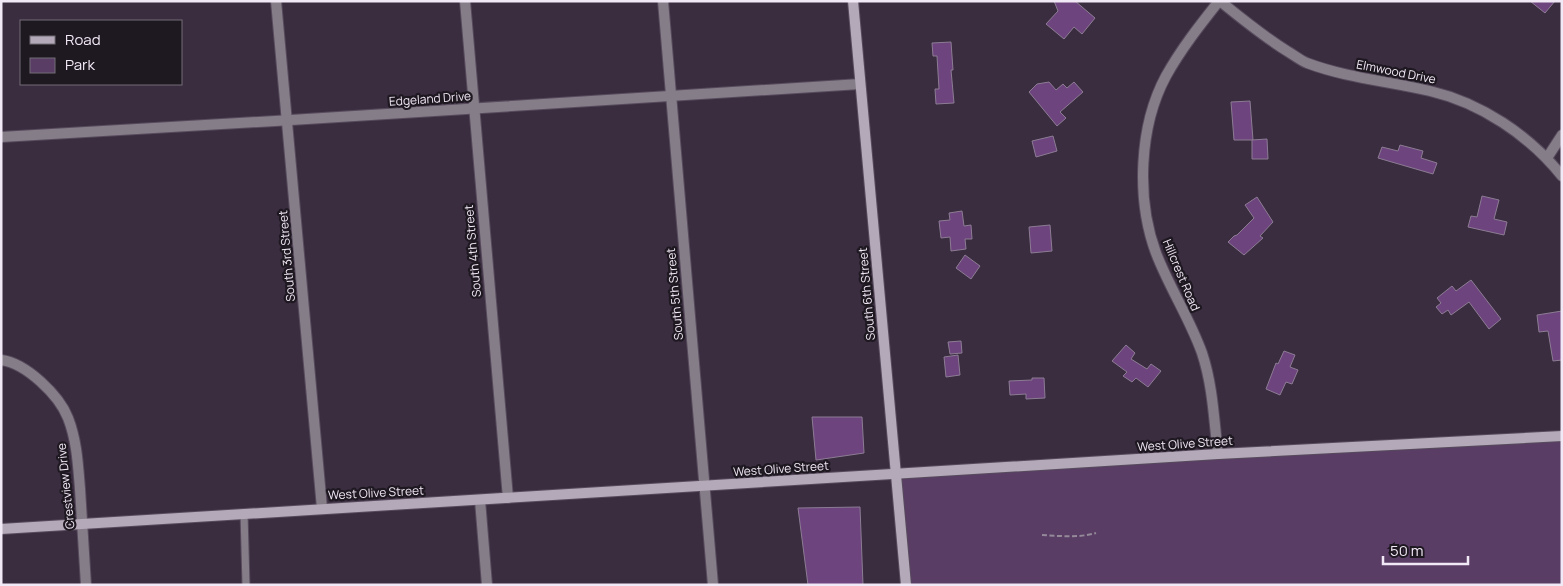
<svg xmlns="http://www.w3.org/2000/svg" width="1563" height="586" font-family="Manrope,sans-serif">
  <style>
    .green { fill: #593d65 }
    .building { fill: #6e447f; stroke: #8c7c93 }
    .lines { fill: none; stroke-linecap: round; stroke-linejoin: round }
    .lane-casing { stroke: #574b5d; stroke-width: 9 }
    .street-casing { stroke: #574b5d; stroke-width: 12 }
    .secondary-casing { stroke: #574b5d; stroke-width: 12 }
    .path { stroke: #948999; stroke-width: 2; stroke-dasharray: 5 2.5; stroke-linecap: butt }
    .lane { stroke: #857e88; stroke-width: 7 }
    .street { stroke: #857e88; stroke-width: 10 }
    .secondary { stroke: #b4a9b9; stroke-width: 10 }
    .labels { text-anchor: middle; stroke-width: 4.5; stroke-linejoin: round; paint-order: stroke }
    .street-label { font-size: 12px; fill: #f2e9f6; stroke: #1e1821 }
  </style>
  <rect width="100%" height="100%" fill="#3a2d40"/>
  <polygon class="green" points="1562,436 1562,585 908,585 897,475"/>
  <g class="building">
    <polygon points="1054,1 1075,1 1095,18 1082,34 1074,27 1064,39 1046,24 1058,11"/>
    <polygon points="1530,1 1555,1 1545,13"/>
    <polygon points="951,42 953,70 951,70 954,103 936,104 935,89 939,89 937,56 933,56 932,43"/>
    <polygon points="1049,82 1056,90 1063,84 1067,88 1074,82 1083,92 1060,112 1066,118 1057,126 1029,92 1037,84"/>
    <polygon points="1250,101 1253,140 1234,140 1231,102"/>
    <polygon points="1053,136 1057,151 1036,157 1032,141"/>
    <polygon points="1267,139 1268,159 1252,159 1252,140"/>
    <polygon points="1400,145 1423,151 1421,158 1437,163 1433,174 1378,158 1382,147 1398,151"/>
    <polygon points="1482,196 1499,200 1494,219 1507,222 1504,235 1468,227 1471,216 1477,217"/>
    <polygon points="1257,197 1273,222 1260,236 1263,238 1244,255 1228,242 1234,236 1237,235 1254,218 1245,205"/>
    <polygon points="962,211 964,226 971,225 972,239 965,239 966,249 951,251 950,237 941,238 939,221 950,220 949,213"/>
    <polygon points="1050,225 1052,251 1031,253 1029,227"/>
    <polygon points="965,255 980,266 971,279 956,268"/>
    <polygon points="1471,280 1501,319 1489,329 1469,302 1451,315 1448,310 1442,314 1436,307 1441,303 1437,298 1452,286 1456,291"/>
    <polygon points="1562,311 1562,360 1553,361 1548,331 1539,332 1537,315"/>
    <polygon points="961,341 962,353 950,354 948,342"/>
    <polygon points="1126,345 1135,353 1131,359 1147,369 1151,364 1161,371 1148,387 1136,378 1132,382 1123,376 1127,372 1112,361"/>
    <polygon points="1284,351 1295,355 1290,367 1298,370 1292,384 1286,382 1280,395 1266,389 1276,363 1278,364"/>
    <polygon points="958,355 960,375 946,377 944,357"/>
    <polygon points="1032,378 1044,378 1045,398 1026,399 1026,394 1010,395 1009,381 1032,380"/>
    <polygon points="812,417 862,417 864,453 816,460"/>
    <polygon points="860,507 863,585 808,585 798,508"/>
  </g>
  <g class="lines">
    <defs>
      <polyline id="lane" points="244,513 246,585"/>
      <g id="street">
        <polyline points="276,1 322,508"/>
        <polyline points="465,1 508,498"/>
        <polyline points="663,1 713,585"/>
        <path d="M1220,1C1242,19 1263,36 1287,51C1294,55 1300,60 1307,63C1347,78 1388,81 1430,91C1481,103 1529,135 1562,176"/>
        <polyline points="1,137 275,121 860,84"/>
        <polyline points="1547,158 1562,135"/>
        <path d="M1,360C26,363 59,395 68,418C77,441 78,465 80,489C82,521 84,553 86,585"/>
        <path d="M1218,454C1214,421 1213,386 1202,353C1190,319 1169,287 1156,253C1136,199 1139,126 1166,76C1181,49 1200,25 1219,1"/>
        <polyline points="480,500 487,585"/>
      </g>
      <g id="secondary">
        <polyline points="853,1 906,585"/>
        <polyline points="1,529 1218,454 1562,436"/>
      </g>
    </defs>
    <use href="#lane" class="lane-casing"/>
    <use href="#street" class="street-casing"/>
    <use href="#secondary" class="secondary-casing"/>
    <path class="path" d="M1042,535C1060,536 1079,538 1096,533"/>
    <use href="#lane" class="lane"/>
    <use href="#street" class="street"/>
    <use href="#secondary" class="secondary"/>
  </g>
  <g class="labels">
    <g class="street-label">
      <text transform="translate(1396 72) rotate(11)" y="4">Elmwood Drive</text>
      <text transform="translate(430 99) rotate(-4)" y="4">Edgeland Drive</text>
      <text transform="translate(473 251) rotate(-95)" y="4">South 4th Street</text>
      <text transform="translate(287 256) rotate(-95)" y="4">South 3rd Street</text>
      <text transform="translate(1181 275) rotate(67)" y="4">Hillcrest Road</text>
      <text transform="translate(675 294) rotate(-95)" y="4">South 5th Street</text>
      <text transform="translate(867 294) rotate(-95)" y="4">South 6th Street</text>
      <text transform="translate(1185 444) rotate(-4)" y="4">West Olive Street</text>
      <text transform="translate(781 469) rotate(-4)" y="4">West Olive Street</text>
      <text transform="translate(66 486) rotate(-96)" y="4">Crestview Drive</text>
      <text transform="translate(376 493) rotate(-3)" y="4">West Olive Street</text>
    </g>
  </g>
  <rect width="1563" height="586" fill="none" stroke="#f2e9f6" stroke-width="5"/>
  <rect x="20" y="20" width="162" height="65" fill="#1e1821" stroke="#736c76"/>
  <rect x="30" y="36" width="25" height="8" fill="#b4a9b9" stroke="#736c76"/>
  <text x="65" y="45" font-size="15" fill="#f2e9f6">Road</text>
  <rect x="30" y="58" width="25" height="15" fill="#593d65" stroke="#736c76"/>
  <text x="65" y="70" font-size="15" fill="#f2e9f6">Park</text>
  <path d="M1383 556v8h85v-8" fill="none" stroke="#f2e9f6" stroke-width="2.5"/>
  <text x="1390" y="556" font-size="15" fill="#f2e9f6" stroke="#1e1821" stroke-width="4" paint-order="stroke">50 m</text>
</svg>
